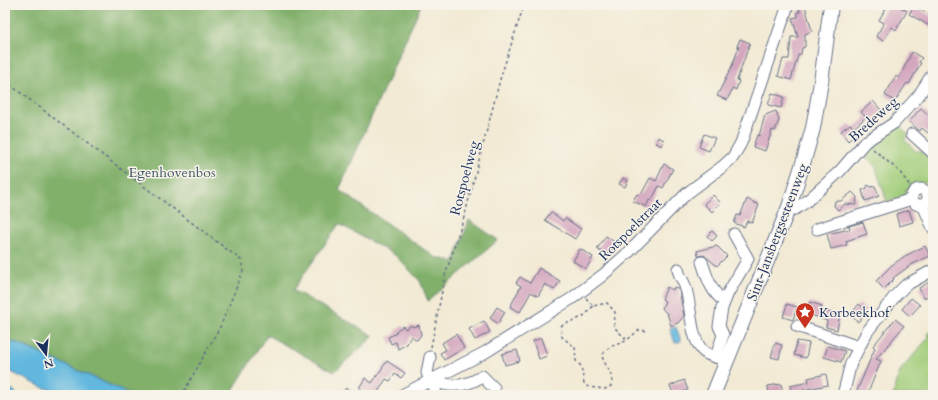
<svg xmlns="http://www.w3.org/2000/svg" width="938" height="400" font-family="Cardo,serif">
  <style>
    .green { fill: #a2cd7a; stroke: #5e7e6c }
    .forest { fill: #81b06a; stroke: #4e7064 }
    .water { fill: #62b8df; stroke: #3e749e }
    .building { fill: #d4a7bf }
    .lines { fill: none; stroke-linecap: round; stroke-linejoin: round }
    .minor-casing { stroke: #667087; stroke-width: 13 }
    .major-casing { stroke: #667087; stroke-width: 16 }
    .path { stroke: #667087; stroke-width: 1.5; stroke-dasharray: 3 3; stroke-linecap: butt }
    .minor { stroke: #fff; stroke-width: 11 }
    .major { stroke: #fff; stroke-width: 14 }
    .labels { text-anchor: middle; stroke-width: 3; stroke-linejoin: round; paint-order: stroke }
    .street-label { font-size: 14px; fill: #1b2f5e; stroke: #f7f3e8 }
    .park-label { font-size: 14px; fill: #3d5665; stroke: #f7f3e8 }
    .poi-label { font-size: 14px; fill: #1b2f5e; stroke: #f7f3e8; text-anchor: start }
  </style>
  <rect width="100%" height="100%" fill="#f7f3e8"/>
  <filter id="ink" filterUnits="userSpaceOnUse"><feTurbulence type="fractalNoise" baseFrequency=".025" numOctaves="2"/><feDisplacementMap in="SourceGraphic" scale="8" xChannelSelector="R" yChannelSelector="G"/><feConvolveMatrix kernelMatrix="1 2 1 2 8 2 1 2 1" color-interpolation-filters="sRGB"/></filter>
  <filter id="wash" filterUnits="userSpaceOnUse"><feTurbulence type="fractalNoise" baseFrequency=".012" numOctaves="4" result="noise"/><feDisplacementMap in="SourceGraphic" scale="16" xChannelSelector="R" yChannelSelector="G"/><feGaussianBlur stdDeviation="0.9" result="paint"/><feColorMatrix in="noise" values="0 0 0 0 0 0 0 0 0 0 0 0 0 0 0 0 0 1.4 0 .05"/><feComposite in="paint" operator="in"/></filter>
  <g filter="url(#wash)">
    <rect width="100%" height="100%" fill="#f2ead4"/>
    <g class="green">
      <path d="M897,123L909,135L904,139L917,152L920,150C932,159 938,173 929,187L926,182L905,190L907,196L887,202L875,165L861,153L877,137Z"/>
      <polygon points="933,329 933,395 893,395 900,371 929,337 928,334"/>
    </g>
    <polygon class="forest" points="5,5 421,5 339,190 435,257 454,262 469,220 498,240 428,301 420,281 395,255 339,224 293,290 374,336 334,372 267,335 230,395 132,395 17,343 5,341"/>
    <g class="water">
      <polygon points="676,327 681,341 675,343 670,328"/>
      <polygon points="5,341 17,343 132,395 71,395 44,388 5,369"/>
      <polygon points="5,386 13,390 17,395 5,395"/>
    </g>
    <g id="blocks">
      <g class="building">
        <polygon points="888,5 897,5 907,11 896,30 892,27 883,41 876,36 884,23 879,20"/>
        <polygon points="805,6 812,31 805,34 805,47 802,48 801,54 798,55 791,80 778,76 783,59 789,59 791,37 798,37 792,18 798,17 797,12 800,12 799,8"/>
        <polygon points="914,6 933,17 933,28 909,14"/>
        <polygon points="740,39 750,43 737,80 739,81 736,90 733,88 727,100 717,96 732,66 739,47 737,46"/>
        <polygon points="912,52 922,58 919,62 921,63 909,84 907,83 895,101 885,95 896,76 899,78"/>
        <polygon points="772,93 784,97 781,108 768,105"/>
        <polygon points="873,101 882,111 848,141 841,131 850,124 854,128 866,117 861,112"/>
        <polygon points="921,108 933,119 933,137 922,128 920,131 909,122"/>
        <polygon points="776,111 779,120 775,131 772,130 765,151 753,147 757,135 759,136 765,115"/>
        <polygon points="704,134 715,138 709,151 699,147"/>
        <polygon points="658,137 664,140 662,146 656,143"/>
        <polygon points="664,164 673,169 663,188 659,186 651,201 649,200 646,207 633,201 636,195 642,193 650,178 656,181"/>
        <polygon points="623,178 628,180 625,187 619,184"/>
        <polygon points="868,185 871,187 875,186 879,196 865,201 862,190 866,189"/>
        <polygon points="852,192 857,197 856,205 845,204 838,210 834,206 835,201 841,201"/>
        <polygon points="713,195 721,203 712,212 704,204"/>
        <polygon points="747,199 759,205 752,223 747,221 744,227 734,223 737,215 740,216"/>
        <polygon points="909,210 913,222 899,226 896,214"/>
        <polygon points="551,212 563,221 565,218 581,229 575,239 545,220"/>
        <polygon points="863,222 867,234 846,241 847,245 831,249 827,234 850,229 849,226"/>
        <polygon points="712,231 717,236 712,241 707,236"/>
        <polygon points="606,236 616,243 607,255 597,249"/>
        <polygon points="717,246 727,256 717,266 704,255 698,256 697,251"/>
        <polygon points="925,246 930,256 911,265 893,278 894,279 884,289 876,281 892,265 905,256"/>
        <polygon points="580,249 593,257 586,269 573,261"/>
        <polygon points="539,268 560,281 554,290 545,284 538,296 531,292 520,312 510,307 521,286 516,283 520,277 530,283"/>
        <polygon points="933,280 933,293 924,298 919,288"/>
        <polygon points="667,287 673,290 674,287 679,290 684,316 678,323 671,326 667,313 666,313 662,308 665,301 662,299"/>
        <polygon points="911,298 920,305 910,316 902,309"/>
        <polygon points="810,302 822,306 821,310 840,315 837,330 826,327 827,321 806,313"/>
        <polygon points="787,304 797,307 793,320 783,317"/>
        <polygon points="859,304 867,311 858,322 850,315"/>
        <polygon points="497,307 505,312 498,324 490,318"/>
        <polygon points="895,319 904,326 876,359 881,361 867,395 857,391 875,348 873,346"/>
        <polygon points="484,321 490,332 475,340 469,329"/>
        <polygon points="412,325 413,327 419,325 421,335 417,340 411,336 407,344 398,349 396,342 391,344 388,337 395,334 397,330 403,326 405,329"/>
        <polygon points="456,334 464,348 444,360 440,353 446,350 442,343"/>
        <polygon points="541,338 547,356 539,359 533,341"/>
        <polygon points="797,341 809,343 806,358 794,355"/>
        <polygon points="775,343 782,345 779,359 771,357"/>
        <polygon points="828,346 845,351 841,362 824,357"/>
        <polygon points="517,350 520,361 505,365 502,354"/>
        <polygon points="387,361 405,373 401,378 395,374 390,381 386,379 376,395 371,395 359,388 365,378 372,383"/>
        <polygon points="826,374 828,385 803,390 804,395 792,395 790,386 809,382 808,378"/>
        <polygon points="684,380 688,390 674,395 670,386"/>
        <polygon points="781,384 783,393 769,395 768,386"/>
        <polygon points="346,388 357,395 341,395"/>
      </g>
    </g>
  </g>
  <g filter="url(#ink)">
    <use href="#blocks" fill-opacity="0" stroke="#667087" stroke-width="1"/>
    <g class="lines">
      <defs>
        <g id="minor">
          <polyline points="912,134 933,153"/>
          <circle cx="920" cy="197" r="8"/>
          <polyline points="923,205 933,228"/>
          <polyline points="789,207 795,209 806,202 840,171 865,142 894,123 919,95 933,73"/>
          <polyline points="817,229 912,199"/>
          <path d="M702,262C707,277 711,292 724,301"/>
          <path d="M678,269C679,276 683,280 685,286C692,304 689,335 702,350C706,355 715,357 722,359"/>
          <polyline points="797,326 859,347"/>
          <polyline points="430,357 427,373 437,395"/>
          <polyline points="716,357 723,335 719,326 722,308 728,293 748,259 734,234"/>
          <path d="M430,380C449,387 465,388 482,376L494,388"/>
          <polyline points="402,395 484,353 571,299 603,275 629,252 686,194 722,167 733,157 741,143 788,5"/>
          <polyline points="843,395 851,363 867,332 895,296 906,285 933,270"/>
        </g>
        <polyline id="major" points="713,395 789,207 804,160 813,128 821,82 831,5"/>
      </defs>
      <use href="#minor" class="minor-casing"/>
      <use href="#major" class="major-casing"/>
      <g class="path">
        <polyline points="5,81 241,260 243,271 221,325 182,395"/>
        <polyline points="873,149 899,171 913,190"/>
        <polyline points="586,298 593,306 607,303 615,312 614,327 627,340 639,330 647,331"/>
        <path d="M593,306C582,321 576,318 561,326L562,337L575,347L576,361L581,366L584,383L588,387L605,389L611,386C615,374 605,367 602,356C608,344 617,346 627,340"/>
        <polyline points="431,347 445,276 465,214 501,76 524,5"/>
      </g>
      <use href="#minor" class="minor"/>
      <use href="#major" class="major"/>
    </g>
  </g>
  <defs>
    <symbol id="sight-pin" viewBox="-11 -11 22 30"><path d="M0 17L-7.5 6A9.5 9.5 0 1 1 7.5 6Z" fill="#c8321e" stroke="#f7f3e8"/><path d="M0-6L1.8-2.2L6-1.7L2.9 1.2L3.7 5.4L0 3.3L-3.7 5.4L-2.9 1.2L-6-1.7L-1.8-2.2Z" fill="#fff"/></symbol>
  </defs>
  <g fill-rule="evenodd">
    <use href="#sight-pin" x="794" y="301" width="22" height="30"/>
  </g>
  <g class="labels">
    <g class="street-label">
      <text transform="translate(873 119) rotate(-42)" y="5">Bredeweg</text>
      <text transform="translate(464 178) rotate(-75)" y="5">Rotspoelweg</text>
      <text transform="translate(630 229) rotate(-45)" y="5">Rotspoelstraat</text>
      <text transform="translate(777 232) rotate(-69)" y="5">Sint-Jansbergsesteenweg</text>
    </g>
    <g class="park-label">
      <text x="172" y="177">Egenhovenbos</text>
    </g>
    <g class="poi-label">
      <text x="819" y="317">Korbeekhof</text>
    </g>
  </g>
  <rect width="938" height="400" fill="none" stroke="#f7f3e8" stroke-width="20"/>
  <g transform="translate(46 354) rotate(164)" stroke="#f7f3e8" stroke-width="3" paint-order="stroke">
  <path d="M0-3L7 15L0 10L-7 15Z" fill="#1b2f5e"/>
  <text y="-6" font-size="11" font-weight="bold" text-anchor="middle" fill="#1b2f5e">N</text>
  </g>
</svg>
